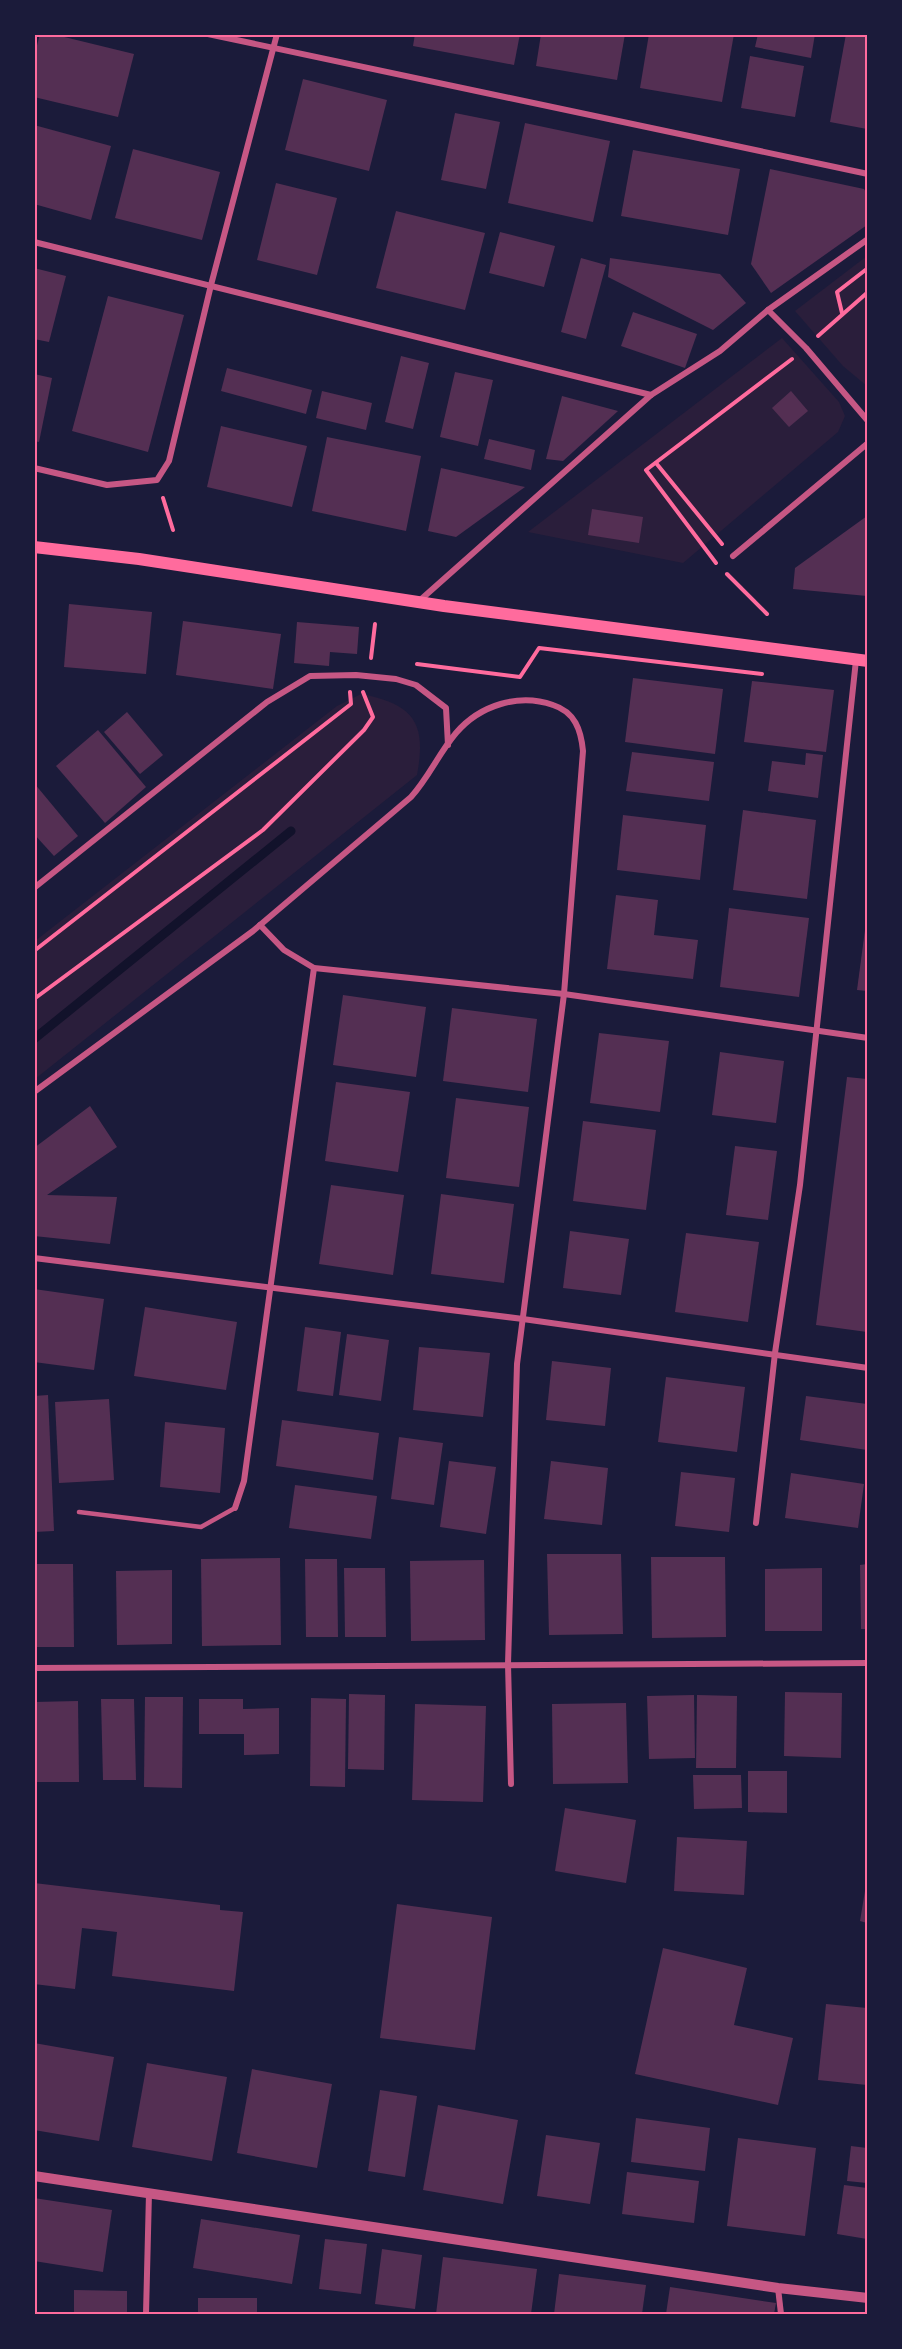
<svg xmlns="http://www.w3.org/2000/svg" width="902" height="2349" font-family="'DejaVu Sans',sans-serif">
  <style>
    .green { fill: #2a1e3b }
    .lines { fill: none; stroke-linecap: round; stroke-linejoin: round }
    .stream { stroke: #12122b; stroke-width: 9 }
    .building { fill: #542f53 }
    .path { stroke: #ff6b9d; stroke-width: 4 }
    .service { stroke: #c65784; stroke-width: 4.5 }
    .minor { stroke: #c65784; stroke-width: 6 }
    .tertiary { stroke: #c65784; stroke-width: 10 }
    .secondary { stroke: #ff6b9d; stroke-width: 12 }
    .neatline { fill: none; stroke: #ff6b9d; stroke-width: 2 }
  </style>
  <rect width="100%" height="100%" fill="#1b1b3a"/>
  <g class="green">
    <polygon points="867,256 867,386 843,366 795,311"/>
    <polygon points="782,338 839,402 845,416 838,432 683,563 528,532"/>
    <path d="M361,694C413,704 427,722 417,775L35,1079V941L337,706Z"/>
  </g>
  <g class="lines">
    <polyline class="stream" points="34,1039 291,831"/>
  </g>
  <g class="building">
    <polygon points="40,34 52,34 134,54 118,117 34,97 34,57"/>
    <polygon points="415,34 520,34 514,65 413,46"/>
    <polygon points="541,34 625,34 617,80 536,66"/>
    <polygon points="649,34 734,34 722,102 640,88"/>
    <polygon points="758,34 815,34 811,58 755,47"/>
    <polygon points="846,34 867,34 867,129 830,122"/>
    <polygon points="750,56 804,66 795,117 741,108"/>
    <polygon points="303,79 387,100 369,171 285,150"/>
    <polygon points="455,113 500,122 486,189 441,180"/>
    <polygon points="525,123 610,141 593,222 508,203"/>
    <polygon points="34,125 111,146 91,220 34,204"/>
    <polygon points="133,149 220,172 202,240 115,218"/>
    <polygon points="633,150 740,169 728,235 621,216"/>
    <polygon points="770,169 864,189 867,194 867,225 771,293 751,264"/>
    <polygon points="276,183 337,198 317,275 257,260"/>
    <polygon points="396,211 485,233 465,310 376,288"/>
    <polygon points="500,232 555,246 544,287 489,273"/>
    <polygon points="581,258 606,265 586,339 561,332"/>
    <polygon points="610,258 720,274 746,303 713,330 608,277"/>
    <polygon points="34,268 66,276 49,342 34,339"/>
    <polygon points="108,296 184,315 148,452 72,431"/>
    <polygon points="633,312 697,334 685,368 621,346"/>
    <polygon points="401,356 429,363 413,429 385,422"/>
    <polygon points="227,368 312,390 306,414 221,391"/>
    <polygon points="455,372 493,380 478,446 440,437"/>
    <polygon points="34,374 52,378 39,442 34,441"/>
    <polygon points="322,391 372,403 366,430 316,418"/>
    <polygon points="791,391 808,411 789,427 772,408"/>
    <polygon points="562,396 618,411 563,461 546,459"/>
    <polygon points="221,426 307,446 292,507 207,487"/>
    <polygon points="327,437 421,456 406,531 312,511"/>
    <polygon points="489,439 535,450 531,470 484,459"/>
    <polygon points="441,468 525,487 456,537 428,531"/>
    <polygon points="592,509 643,517 639,543 588,535"/>
    <polygon points="867,516 867,596 793,589 795,568"/>
    <polygon points="69,604 152,612 146,674 64,667"/>
    <polygon points="183,621 281,634 273,689 176,675"/>
    <polygon points="297,622 359,627 357,654 330,652 329,666 294,663"/>
    <polygon points="633,678 723,689 715,754 625,742"/>
    <polygon points="752,681 834,690 826,752 744,742"/>
    <polygon points="127,712 163,755 140,774 104,732"/>
    <polygon points="98,730 146,787 105,823 56,766"/>
    <polygon points="632,752 714,762 709,801 626,791"/>
    <polygon points="806,753 823,755 818,798 768,791 772,761 805,765"/>
    <polygon points="34,783 78,836 54,856 34,834"/>
    <polygon points="743,810 816,820 807,899 733,890"/>
    <polygon points="623,815 706,825 700,880 617,870"/>
    <polygon points="616,895 658,900 654,935 698,940 693,979 607,969"/>
    <polygon points="729,908 809,918 799,997 720,987"/>
    <polygon points="865,930 867,930 867,991 857,990"/>
    <polygon points="343,995 426,1007 416,1077 333,1065"/>
    <polygon points="452,1008 537,1019 528,1092 443,1081"/>
    <polygon points="599,1033 669,1041 660,1112 590,1103"/>
    <polygon points="720,1052 784,1061 776,1123 712,1115"/>
    <polygon points="847,1077 867,1079 867,1332 816,1325"/>
    <polygon points="336,1082 410,1092 398,1172 325,1161"/>
    <polygon points="456,1098 529,1107 519,1187 446,1178"/>
    <polygon points="90,1106 117,1147 47,1195 117,1197 110,1244 34,1236 34,1148"/>
    <polygon points="583,1121 656,1130 646,1210 573,1201"/>
    <polygon points="735,1146 777,1151 768,1220 726,1215"/>
    <polygon points="331,1185 404,1195 393,1275 319,1264"/>
    <polygon points="441,1194 514,1204 504,1283 431,1274"/>
    <polygon points="570,1231 629,1239 621,1295 563,1288"/>
    <polygon points="686,1233 759,1242 748,1322 675,1312"/>
    <polygon points="34,1289 104,1299 94,1370 34,1362"/>
    <polygon points="145,1307 237,1322 226,1390 134,1376"/>
    <polygon points="305,1327 341,1332 333,1396 297,1391"/>
    <polygon points="347,1334 389,1340 381,1401 339,1395"/>
    <polygon points="419,1347 490,1353 483,1417 413,1410"/>
    <polygon points="552,1361 611,1368 605,1426 546,1420"/>
    <polygon points="666,1377 745,1387 737,1452 658,1442"/>
    <polygon points="48,1395 54,1531 34,1532 34,1396"/>
    <polygon points="806,1396 867,1404 867,1450 800,1440"/>
    <polygon points="109,1399 114,1480 59,1483 55,1402"/>
    <polygon points="282,1420 379,1433 373,1480 276,1466"/>
    <polygon points="165,1422 225,1428 220,1493 160,1487"/>
    <polygon points="399,1437 443,1443 434,1505 391,1499"/>
    <polygon points="449,1461 496,1467 486,1534 440,1527"/>
    <polygon points="551,1461 608,1468 602,1525 544,1519"/>
    <polygon points="681,1472 735,1478 729,1532 675,1526"/>
    <polygon points="791,1473 864,1484 858,1528 785,1518"/>
    <polygon points="295,1485 377,1496 371,1539 289,1528"/>
    <polygon points="547,1554 621,1554 623,1634 549,1635"/>
    <polygon points="651,1557 725,1557 726,1637 652,1638"/>
    <polygon points="280,1558 281,1645 202,1646 201,1559"/>
    <polygon points="305,1559 337,1559 338,1637 306,1637"/>
    <polygon points="484,1560 485,1640 411,1641 410,1561"/>
    <polygon points="34,1564 73,1564 74,1647 34,1647"/>
    <polygon points="867,1564 867,1629 861,1629 860,1565"/>
    <polygon points="344,1568 385,1568 386,1637 345,1637"/>
    <polygon points="822,1568 822,1631 765,1631 765,1569"/>
    <polygon points="172,1570 172,1644 117,1645 116,1571"/>
    <polygon points="785,1692 842,1693 841,1758 784,1756"/>
    <polygon points="349,1694 385,1695 384,1770 348,1769"/>
    <polygon points="694,1695 695,1758 649,1759 647,1696"/>
    <polygon points="697,1695 737,1696 736,1768 696,1768"/>
    <polygon points="145,1697 183,1697 182,1788 144,1787"/>
    <polygon points="311,1698 346,1699 345,1787 310,1786"/>
    <polygon points="101,1699 134,1699 136,1780 103,1780"/>
    <polygon points="199,1699 243,1699 243,1709 279,1708 279,1754 244,1755 244,1734 199,1734"/>
    <polygon points="78,1701 79,1782 34,1782 34,1702"/>
    <polygon points="626,1703 628,1783 553,1784 552,1704"/>
    <polygon points="415,1704 486,1706 483,1802 412,1800"/>
    <polygon points="748,1771 787,1771 787,1813 748,1812"/>
    <polygon points="693,1775 741,1775 742,1808 694,1809"/>
    <polygon points="565,1808 636,1820 626,1883 555,1871"/>
    <polygon points="677,1837 747,1841 744,1895 674,1891"/>
    <polygon points="34,1883 220,1905 220,1910 243,1912 234,1991 112,1976 117,1932 82,1928 75,1989 34,1984"/>
    <polygon points="866,1885 867,1885 867,1923 860,1921"/>
    <polygon points="397,1904 492,1917 475,2050 380,2038"/>
    <polygon points="663,1948 747,1968 734,2025 793,2038 778,2105 635,2074"/>
    <polygon points="826,2004 867,2008 867,2085 818,2080"/>
    <polygon points="34,2043 114,2057 99,2141 34,2130"/>
    <polygon points="147,2063 227,2077 212,2161 132,2147"/>
    <polygon points="252,2069 332,2084 317,2168 237,2153"/>
    <polygon points="380,2090 417,2096 405,2177 368,2171"/>
    <polygon points="438,2105 518,2120 503,2204 423,2190"/>
    <polygon points="636,2118 710,2128 705,2171 631,2162"/>
    <polygon points="546,2135 600,2143 590,2204 537,2196"/>
    <polygon points="738,2138 816,2148 805,2236 727,2226"/>
    <polygon points="851,2146 867,2148 867,2183 847,2181"/>
    <polygon points="627,2172 699,2181 694,2223 622,2214"/>
    <polygon points="844,2185 867,2188 867,2239 837,2234"/>
    <polygon points="34,2198 112,2210 103,2272 34,2261"/>
    <polygon points="201,2219 300,2235 292,2284 193,2268"/>
    <polygon points="325,2239 367,2244 361,2294 319,2289"/>
    <polygon points="382,2249 422,2255 415,2309 375,2304"/>
    <polygon points="443,2257 537,2269 531,2314 436,2314"/>
    <polygon points="559,2274 646,2285 642,2314 554,2314"/>
    <polygon points="670,2287 776,2303 774,2314 666,2314"/>
    <polygon points="74,2290 127,2291 127,2314 74,2314"/>
    <rect x="198" y="2298" width="59" height="16"/>
  </g>
  <g class="lines">
    <g class="path">
      <polyline points="842,313 837,292 868,268"/>
      <polyline points="818,336 868,292"/>
      <polyline points="656,463 722,544"/>
      <polyline points="163,498 173,530"/>
      <polyline points="716,563 646,470 792,359"/>
      <polyline points="727,574 767,614"/>
      <polyline points="371,658 375,624"/>
      <polyline points="417,664 520,677 539,648 762,674"/>
      <polyline points="34,951 351,704 350,692"/>
      <polyline points="34,999 263,830 364,730 373,717 363,692"/>
    </g>
    <polyline class="service" points="79,1512 201,1527 235,1508"/>
    <g class="minor">
      <polyline points="208,34 868,174"/>
      <polyline points="34,242 651,395"/>
      <polyline points="768,310 806,348 868,421"/>
      <polyline points="34,468 107,485 157,480 169,461 211,285 277,34"/>
      <polyline points="733,556 868,443"/>
      <polyline points="418,602 651,395 720,351 768,310 868,239"/>
      <polyline points="34,888 267,702 310,676 356,675 396,679 416,685 446,708 448,745"/>
      <polyline points="260,925 284,950 314,968 564,994 868,1038"/>
      <path d="M34,1092L253,931L411,797C429,777 439,753 456,733C480,705 519,693 553,705C575,712 581,730 583,751L564,994L517,1364L508,1664L511,1784"/>
      <polyline points="34,1258 523,1319 868,1368"/>
      <polyline points="235,1508 244,1481 314,968"/>
      <polyline points="756,1523 775,1353 800,1185 856,660"/>
      <polyline points="34,1668 868,1663"/>
      <polyline points="778,2288 781,2314"/>
      <polyline points="146,2314 149,2193"/>
    </g>
    <polyline class="tertiary" points="34,2176 778,2288 868,2298"/>
    <polyline class="secondary" points="34,547 139,559 444,606 868,661"/>
  </g>
  <rect width="902" height="2349" fill="none" stroke="#1b1b3a" stroke-width="72"/>
  <rect x="36" y="36" width="830" height="2277" class="neatline"/>
</svg>
